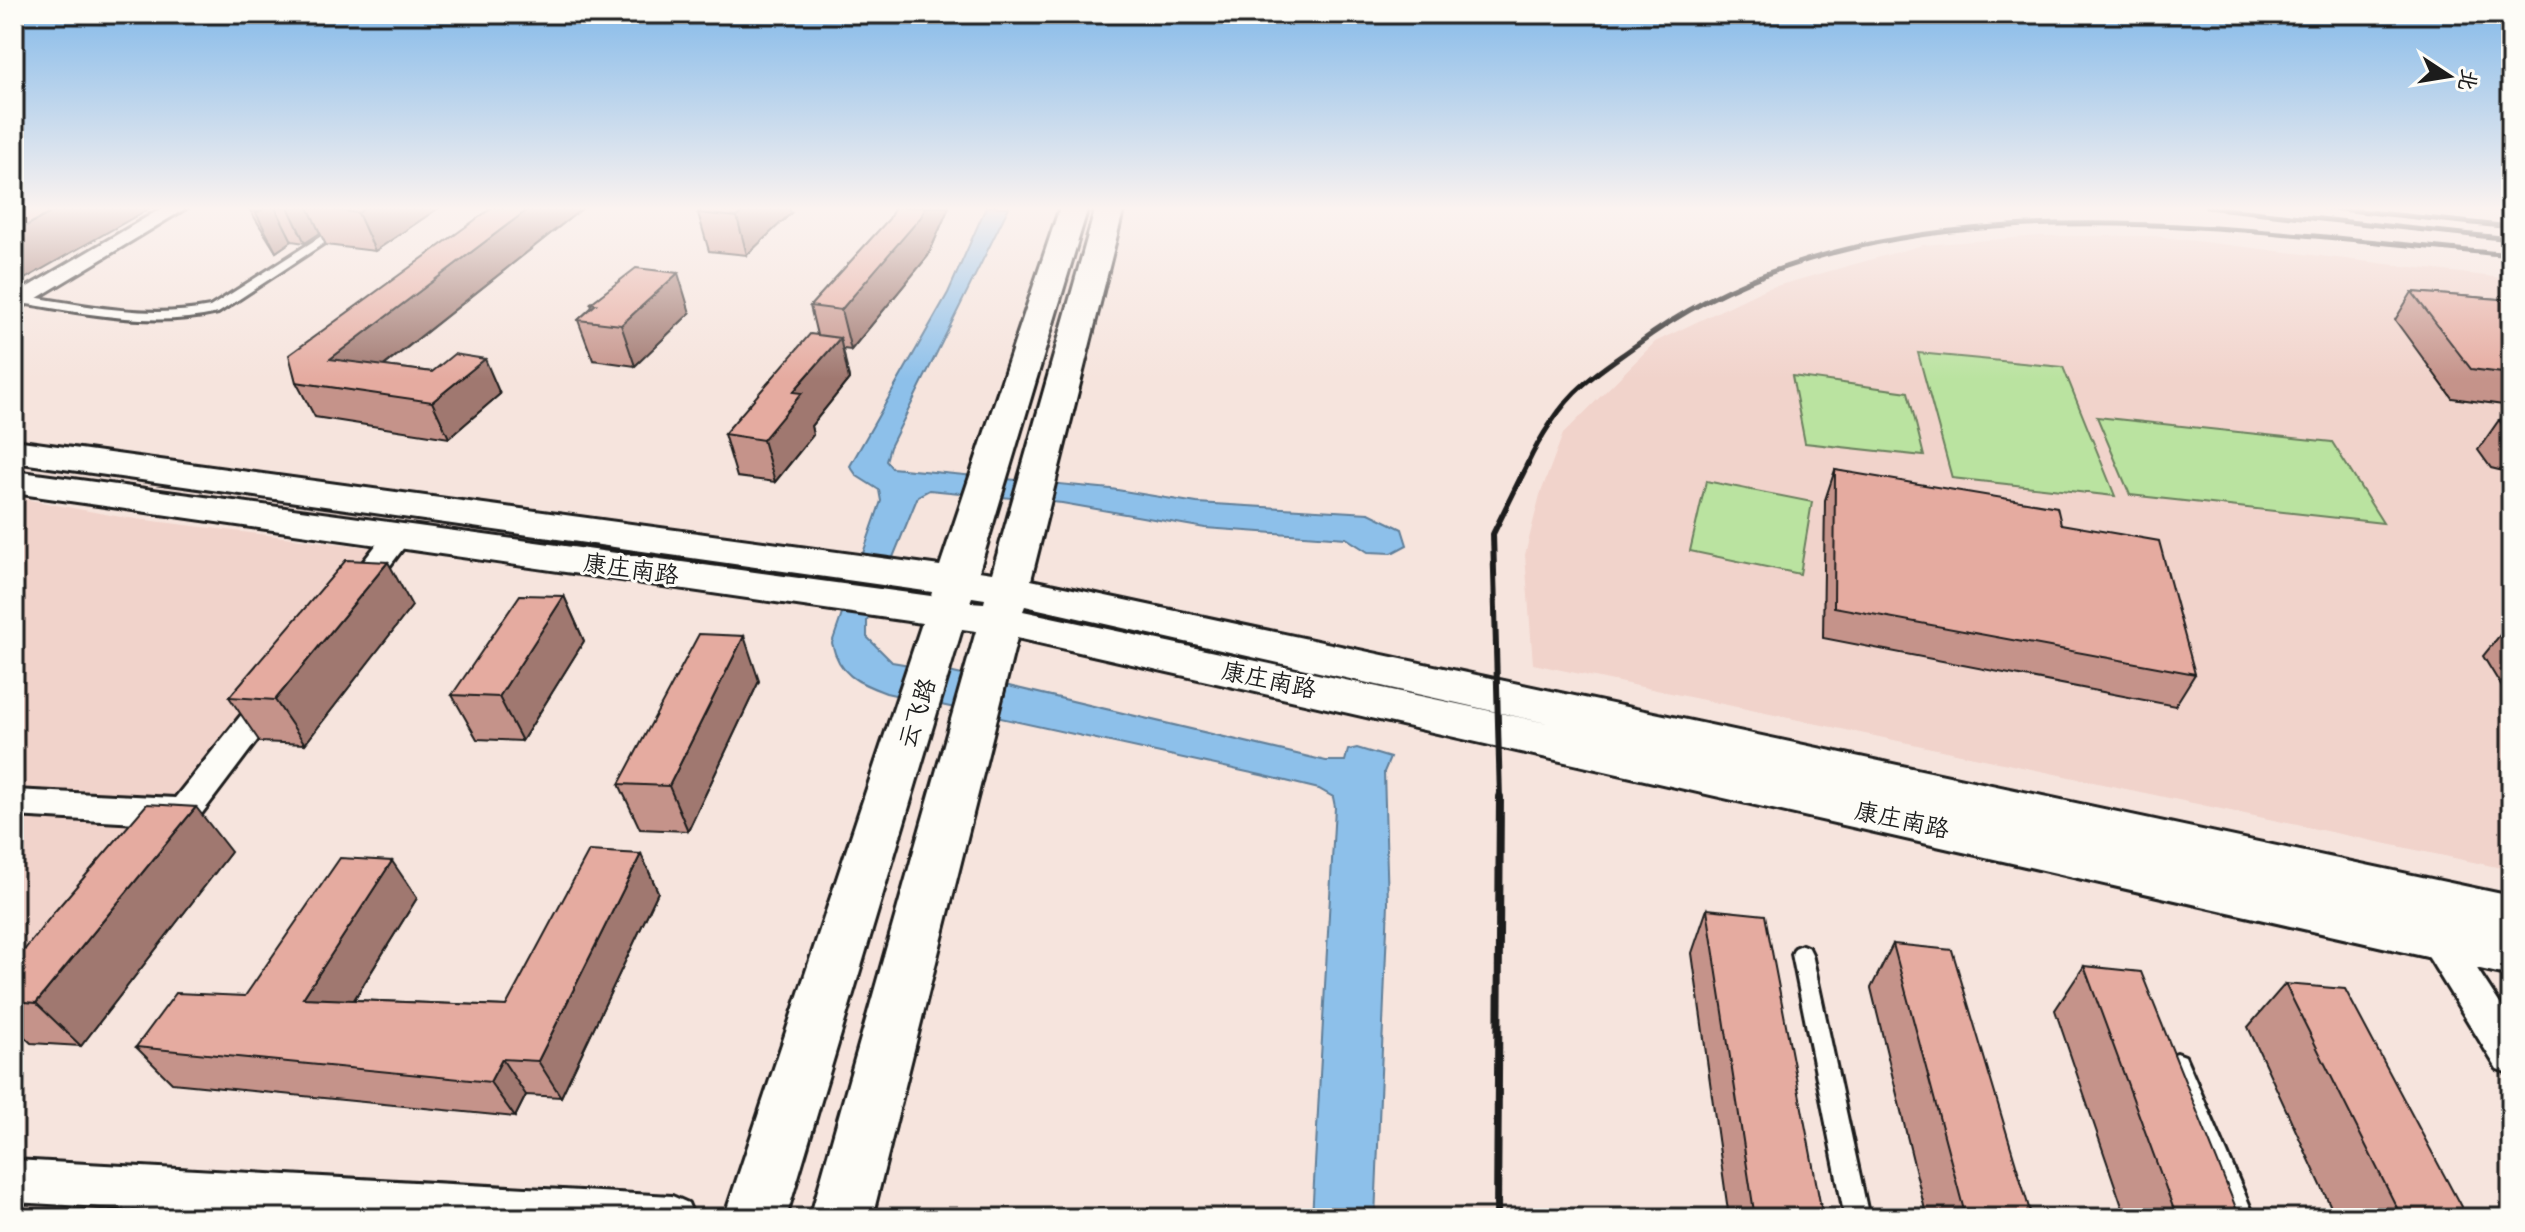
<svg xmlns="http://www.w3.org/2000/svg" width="2525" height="1232" font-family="Dekko,'LXGW WenKai TC',sans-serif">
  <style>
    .built { fill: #f1d3cb }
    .green { fill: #bae3a0; stroke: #6b805e; stroke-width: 2 }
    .water { fill: #8dc0ea; stroke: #607e98; stroke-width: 2 }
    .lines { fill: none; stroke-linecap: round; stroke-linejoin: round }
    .lane-casing { stroke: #1c1c1c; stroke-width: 6 }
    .street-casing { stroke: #1c1c1c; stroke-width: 6 }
    .secondary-casing { stroke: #1c1c1c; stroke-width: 6 }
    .lane { fill: #fdfcf7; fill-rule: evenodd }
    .street { fill: #fdfcf7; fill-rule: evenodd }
    .secondary { fill: #fdfcf7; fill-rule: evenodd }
    .rail-far2 { stroke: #1c1c1c; stroke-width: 5 }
    .rail-far1 { stroke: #1c1c1c; stroke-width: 6 }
    .rail { stroke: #1c1c1c; stroke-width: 8 }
    .wall { fill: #c5938a; stroke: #1c1c1c; stroke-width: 2 }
    .shaded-wall { fill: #a07870; stroke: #1c1c1c; stroke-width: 2 }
    .building { fill: #e5aba0; stroke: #1c1c1c; stroke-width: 2 }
    .labels { text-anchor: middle; stroke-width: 6; stroke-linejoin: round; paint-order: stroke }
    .street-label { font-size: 24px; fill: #1c1c1c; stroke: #fdfcf7 }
  </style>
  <rect width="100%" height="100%" fill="#f6e4dd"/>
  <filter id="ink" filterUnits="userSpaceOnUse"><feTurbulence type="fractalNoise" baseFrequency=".0125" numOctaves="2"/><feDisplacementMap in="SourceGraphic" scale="16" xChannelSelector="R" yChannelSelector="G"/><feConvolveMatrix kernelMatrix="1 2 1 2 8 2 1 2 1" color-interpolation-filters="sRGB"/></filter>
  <g filter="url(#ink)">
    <g class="built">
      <polygon points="2040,236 2154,236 2511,279 2511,870 1533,664 1525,555 1540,495 1563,434 1655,342 1765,289 1923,245"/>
      <polygon points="14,497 121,517 398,551 14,1045"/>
    </g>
    <g class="green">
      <polygon points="1918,353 2063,367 2115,496 1952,478"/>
      <polygon points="1792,376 1908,392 1924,456 1805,443"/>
      <polygon points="2097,417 2332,442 2383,523 2130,495"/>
      <polygon points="1706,481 1812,502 1800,574 1690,551"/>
    </g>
    <path class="water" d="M986,207H1009L890,447L886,461L892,468L1111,489L1197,503L1369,513L1402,529L1407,545L1392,553L1368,552L1346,538L1205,528L1062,503L929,490L918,496L867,621V637L892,662L945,671L1326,761H1345L1348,750L1357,748L1390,758L1384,772L1388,903L1375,1218H1312L1335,807L1333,797L1319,789L1261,775L886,693C857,682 839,675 832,643L881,501L879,490L857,476L850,466L948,293Z"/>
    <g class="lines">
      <defs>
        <g id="lane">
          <path d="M367,207H379L218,313C150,329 82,312 14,302V294C80,304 144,320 210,307Z"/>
          <polygon points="1802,945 1809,948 1812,954 1869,1218 1845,1218 1792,954 1795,948"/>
          <polygon points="2177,1053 2185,1056 2255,1218 2231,1218 2166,1063 2169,1056"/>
        </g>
        <g id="street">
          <polygon points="164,207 188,207 14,312 14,295"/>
          <polygon points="398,527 408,530 412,536 408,542 364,600 354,603 344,600 339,593 344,586 388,530"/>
          <polygon points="273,686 284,689 289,697 284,705 175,849 163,853 151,849 145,839 155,824 14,816 14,790 175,798 262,689"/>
          <polygon points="2431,913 2444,918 2511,1021 2511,1074 2497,1069 2418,940 2412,929 2418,918"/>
          <polygon points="14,1160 672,1196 688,1203 694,1218 293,1218 14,1202"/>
        </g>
        <path id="secondary" d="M1060,207H1088L979,571L992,573L1096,207H1124L1031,580L2511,896V976L1017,638L872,1218H810L976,631L962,629L786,1218H724L922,623L14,493V471L931,596L932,592L14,462V440L940,566ZM972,597L985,599L984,603L970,602ZM1025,606L1551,724L1023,611Z"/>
      </defs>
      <use href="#lane" class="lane-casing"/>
      <use href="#street" class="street-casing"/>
      <use href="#secondary" class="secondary-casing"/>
      <use href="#lane" class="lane"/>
      <use href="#street" class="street"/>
      <use href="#secondary" class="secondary"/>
      <g class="rail-far2">
        <polyline points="2206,207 2511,239"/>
        <polyline points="2321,207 2511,227"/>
        <path d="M1527,465C1539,439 1560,405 1582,386C1598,371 1617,359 1635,346C1873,166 2234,231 2511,255"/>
      </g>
      <polyline class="rail-far1" points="1500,799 1493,534 1528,463"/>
      <polyline class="rail" points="1497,1218 1500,797"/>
    </g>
    <g class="wall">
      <polygon points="248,207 440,207 375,251 326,245 320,233 305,243 292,241 276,252"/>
      <polygon points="493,207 584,207 384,366 432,372 500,394 449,438 315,417 296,382"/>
      <polygon points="895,207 949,207 928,256 851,350 843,349 849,379 811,426 813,435 775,482 737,477 724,434 817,335 810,306 889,219"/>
      <polygon points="698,213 791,213 747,255 709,251"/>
      <polygon points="2412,292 2511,300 2511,406 2452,398 2395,320"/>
      <polygon points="591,303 690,313 635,366 593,360 578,320 592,307"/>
      <polygon points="2511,418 2511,473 2491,468 2478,450 2499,420"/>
      <polygon points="1835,470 2061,524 2195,674 2175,706 1823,638 1825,500"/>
      <polygon points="564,596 584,641 522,741 477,739 452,695"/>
      <polygon points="412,606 305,744 260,742 229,697"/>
      <polygon points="2508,625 2511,625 2511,702 2483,656"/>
      <polygon points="759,681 688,831 640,829 619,784"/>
      <polygon points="231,852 81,1046 31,1043 14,1027 14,963"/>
      <polygon points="641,854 658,892 561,1097 526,1095 515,1117 172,1083 136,1047 245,996 417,898 354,1000 506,1006"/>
      <polygon points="1707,909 1823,1218 1729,1218 1692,953"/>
      <polygon points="1893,944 2032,1218 1927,1218 1871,988"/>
      <polygon points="2084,966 2240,1218 2126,1218 2055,1010"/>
      <polygon points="2285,984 2467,1218 2336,1218 2248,1027"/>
    </g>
    <g class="shaded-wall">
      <polygon points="62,207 152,207 14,285 14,232"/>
      <polygon points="267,207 275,207 292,241 276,252 256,213"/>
      <polygon points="288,207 361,207 308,207 320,233 305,243"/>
      <polygon points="366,207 440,207 375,251 358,213"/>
      <polygon points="531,207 584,207 353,390 330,359"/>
      <polygon points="748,207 789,207 791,213 747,255 737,217"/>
      <polygon points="926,207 949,207 928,256 851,350 841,310"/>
      <polygon points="678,273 690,313 635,366 621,325"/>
      <polygon points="840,338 849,379 811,426 813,435 775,482 763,440 793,392"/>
      <polygon points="485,359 500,394 449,438 432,402"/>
      <polygon points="388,562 412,606 305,744 275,700"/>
      <polygon points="564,596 584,641 522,741 499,697"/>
      <polygon points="744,636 759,681 688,831 669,786"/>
      <polygon points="196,807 231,852 81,1046 36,1003"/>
      <polygon points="641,854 658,892 561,1097 538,1061"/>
      <polygon points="392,861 417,898 332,1035 303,998"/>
      <polygon points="502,1059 526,1095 515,1117 490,1082"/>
    </g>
    <g class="building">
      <polygon points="14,207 62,207 14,232"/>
      <polygon points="252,207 267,207 256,213"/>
      <polygon points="308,207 366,207 358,213"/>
      <polygon points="493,207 531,207 330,359 432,372 454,354 485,359 432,402 296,382 289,355"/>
      <polygon points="704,207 748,207 737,217 698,213"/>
      <polygon points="895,207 926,207 921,217 841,310 810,306 889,219"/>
      <polygon points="636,268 678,273 621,325 578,320 596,304 591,303"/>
      <polygon points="2412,292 2511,300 2511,374 2471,369"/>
      <polygon points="810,334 840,338 793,392 802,393 763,440 724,434"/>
      <polygon points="2511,418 2511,436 2499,420"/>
      <polygon points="1835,470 2057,507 2061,524 2159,541 2195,674 1834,607"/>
      <polygon points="346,560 388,562 275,700 229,697"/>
      <polygon points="520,595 564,596 499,697 452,695"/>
      <polygon points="699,634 744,636 669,786 619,784"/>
      <polygon points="147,804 196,807 36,1003 14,1001 14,963 56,910"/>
      <polygon points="589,851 641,854 538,1061 502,1059 490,1082 136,1047 176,993 245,996 340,858 392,861 303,998 506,1006"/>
      <polygon points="1707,909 1765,915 1823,1218 1755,1218"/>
      <polygon points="1893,944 1952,950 2032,1218 1966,1218"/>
      <polygon points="2084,966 2141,972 2240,1218 2177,1218"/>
      <polygon points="2285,984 2345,989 2467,1218 2402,1218"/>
    </g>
  </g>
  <linearGradient id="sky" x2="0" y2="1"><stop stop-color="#83b9e9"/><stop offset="0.55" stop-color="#fbf3f0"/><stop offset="1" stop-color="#fbf3f0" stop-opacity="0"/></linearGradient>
  <rect width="2525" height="379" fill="url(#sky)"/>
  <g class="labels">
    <g class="street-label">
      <text transform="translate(631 569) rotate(8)" y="8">康庄南路</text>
      <text transform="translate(1269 680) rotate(12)" y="8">康庄南路</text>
      <text transform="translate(917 713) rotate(-72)" y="8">云飞路</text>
      <text transform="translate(1902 820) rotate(12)" y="8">康庄南路</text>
    </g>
  </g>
  <rect width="2525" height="1232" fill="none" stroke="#fdfcf7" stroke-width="48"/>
  <rect x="24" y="24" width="2477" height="1184" fill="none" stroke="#1c1c1c" stroke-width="3" filter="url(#ink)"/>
  <g transform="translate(2449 76) rotate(102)" stroke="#fdfcf7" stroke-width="6" paint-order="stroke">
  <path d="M0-6L14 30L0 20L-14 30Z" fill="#1c1c1c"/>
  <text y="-12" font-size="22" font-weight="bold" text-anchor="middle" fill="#1c1c1c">北</text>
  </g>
</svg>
